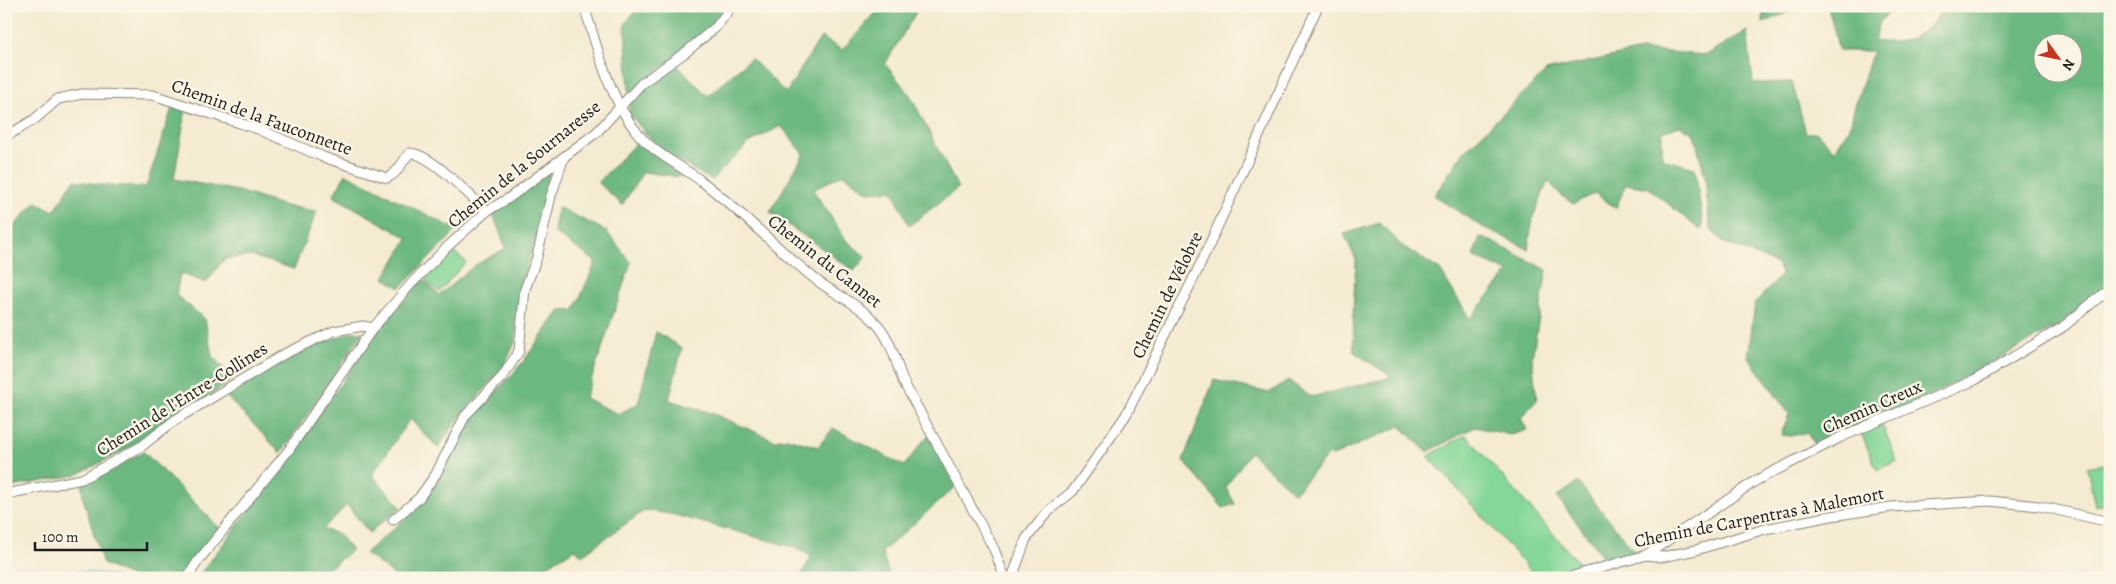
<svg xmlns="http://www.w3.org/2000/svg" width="2116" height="584" font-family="Alegreya,serif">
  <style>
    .green { fill: #85d799; stroke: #507a5a }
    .forest { fill: #6cb881; stroke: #446a4e; fill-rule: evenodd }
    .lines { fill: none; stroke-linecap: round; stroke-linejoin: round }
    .stream { stroke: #5bb4d8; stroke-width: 2.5 }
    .street-casing { stroke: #888477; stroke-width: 11 }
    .street { stroke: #fff; stroke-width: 9 }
    .labels { text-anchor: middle; stroke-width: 5; stroke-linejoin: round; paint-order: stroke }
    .street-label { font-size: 18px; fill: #1c1c1c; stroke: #fcf5e5 }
  </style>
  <rect width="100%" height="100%" fill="#fcf5e5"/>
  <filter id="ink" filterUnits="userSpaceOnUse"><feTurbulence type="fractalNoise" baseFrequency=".02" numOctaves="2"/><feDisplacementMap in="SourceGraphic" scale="10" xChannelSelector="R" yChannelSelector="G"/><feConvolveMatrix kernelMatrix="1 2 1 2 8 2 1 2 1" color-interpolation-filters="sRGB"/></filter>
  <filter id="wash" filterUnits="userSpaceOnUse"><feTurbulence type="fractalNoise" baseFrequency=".0096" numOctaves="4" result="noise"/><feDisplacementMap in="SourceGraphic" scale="20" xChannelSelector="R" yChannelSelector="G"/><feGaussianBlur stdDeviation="1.12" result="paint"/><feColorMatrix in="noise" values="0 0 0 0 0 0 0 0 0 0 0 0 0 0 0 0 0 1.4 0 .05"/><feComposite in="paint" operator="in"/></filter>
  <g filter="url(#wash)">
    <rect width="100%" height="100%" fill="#f4ebd2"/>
    <g class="green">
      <polygon points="452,250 466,262 439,292 425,280"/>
      <polygon points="1882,424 1897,461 1877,470 1861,433"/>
      <polygon points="1466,435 1584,569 1545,578 1537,578 1428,456"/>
      <polygon points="2103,464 2110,503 2095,506 2087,467"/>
    </g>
    <g class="forest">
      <polygon points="639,6 729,6 695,42 629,93 625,24"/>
      <polygon points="882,6 915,6 918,9 885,64 910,95 958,188 909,226 893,190 868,192 843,174 813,190 846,240 866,257 854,271 770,212 804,154 781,126 749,143 712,180 666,154 647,135 629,113 630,98 659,73 676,64 708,96 751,58 786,93 821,37 842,50"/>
      <polygon points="1764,6 1803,6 1763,23"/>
      <path d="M1828,6H1896L1880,22L1874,41C1908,46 1927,35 1945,6H2110V282L2060,325L1921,401L1815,446L1807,433L1790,436L1781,435L1789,414L1748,357L1755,303L1781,275L1779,265L1723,242L1710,229L1705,176L1694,134L1680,126L1662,132V159L1695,168L1703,226L1700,230L1649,188L1626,184L1616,208L1595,193L1573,204L1563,197L1548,181L1533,217L1528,249L1479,225L1434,196L1463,153L1546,71L1641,50L1706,55L1747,31L1753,83L1792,82L1806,133H1818L1834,151L1850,127L1854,109L1873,51H1839ZM2044,42H2074V72H2044Z"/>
      <polygon points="173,105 186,109 174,179 238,191 285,206 317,211 294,269 252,256 224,259 206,283 180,273 176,295 205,319 212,356 234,379 139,443 76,475 6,488 6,235 36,202 54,211 74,180 101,185 146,187"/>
      <polygon points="638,141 689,178 643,172 622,205 598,182"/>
      <polygon points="550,170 539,229 519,287 516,340 503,368 455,423 438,448 410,419 372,475 401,507 369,533 347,505 323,529 338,534 352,550 317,578 197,578 287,461 381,326 422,279 439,295 474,266 506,248 491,210"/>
      <polygon points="346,174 457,230 400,288 384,278 408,238 333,196"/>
      <polygon points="558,207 606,231 631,262 585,398 618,414 638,404 656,332 682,348 669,400 714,414 774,440 787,438 818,447 833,428 904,466 928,435 956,486 882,552 890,578 800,578 811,557 800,549 675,515 645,510 582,555 575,549 527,578 398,578 365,553 424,503 475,415 523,362 560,310 574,311 596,262 554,232"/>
      <polygon points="1380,223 1401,245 1440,270 1470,319 1508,272 1473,256 1480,237 1493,242 1547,270 1532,358 1537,400 1521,418 1527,430 1511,435 1475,427 1427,452 1400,426 1333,456 1329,454 1294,493 1250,452 1226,487 1235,504 1223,508 1183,460 1214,380 1269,393 1288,380 1311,397 1392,377 1354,352 1353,314 1356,260 1344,234"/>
      <path d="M353,332H363L281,453L226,396C259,371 313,345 353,332Z"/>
      <polygon points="144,452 220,528 182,578 135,578 103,564 83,498 82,484"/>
      <polygon points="1578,482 1635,552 1607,562 1557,497"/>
    </g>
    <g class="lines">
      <path class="stream" d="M24,578C58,572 84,568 118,578"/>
    </g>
  </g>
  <g filter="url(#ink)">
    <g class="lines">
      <defs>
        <g id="street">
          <path d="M584,6C598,49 609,99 639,135C656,154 679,165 700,180C740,210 775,247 815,279C834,294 859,304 876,323C890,337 896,362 903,381L994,549L1005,578"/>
          <path d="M6,127L12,133L35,119L58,99L82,94L153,95L258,129L323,157L387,178C398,174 402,161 410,153C432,154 469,196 487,211"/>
          <polyline points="6,494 82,479 142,446 175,420 286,353 334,331 363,326 373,328"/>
          <polyline points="393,520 419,498 436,474 465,416 503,376 519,351 525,289 537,257 551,196 564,157"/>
          <polyline points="1646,555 1757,480 1800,458 1841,437 1975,380 2063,327 2110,288"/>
          <polyline points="187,578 198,561 288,451 373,328 411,284 446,248 487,211 509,198 597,132 642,83 686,52 716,27 732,6"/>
          <polyline points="1012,578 1026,539 1048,511 1073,491 1126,415 1201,263 1318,6"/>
          <polyline points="1566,578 1646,555 1662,557 1696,550 1765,529 1831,516 1891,507 1990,501 2039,506 2110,522"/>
        </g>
      </defs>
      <use href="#street" class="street-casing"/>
      <use href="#street" class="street"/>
    </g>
  </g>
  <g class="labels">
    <g class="street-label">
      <text transform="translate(262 117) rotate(20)" y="6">Chemin de la Fauconnette</text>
      <text transform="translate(524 164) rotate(-39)" y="6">Chemin de la Sournaresse</text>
      <text transform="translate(825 261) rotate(38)" y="6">Chemin du Cannet</text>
      <text transform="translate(1167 295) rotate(-64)" y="6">Chemin de Vélobre</text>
      <text transform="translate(182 399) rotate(-32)" y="6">Chemin de l'Entre-Collines</text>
      <text transform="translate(1872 407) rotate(-24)" y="6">Chemin Creux</text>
      <text transform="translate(1759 517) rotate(-11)" y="6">Chemin de Carpentras à Malemort</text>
    </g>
  </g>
  <rect width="2116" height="584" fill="none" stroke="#fcf5e5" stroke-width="25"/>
  <g transform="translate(2058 58) rotate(123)"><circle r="24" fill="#fcf5e5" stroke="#a29e95"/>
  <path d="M0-4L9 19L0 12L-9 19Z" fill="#c8321e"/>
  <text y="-8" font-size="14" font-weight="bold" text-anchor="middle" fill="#1c1c1c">N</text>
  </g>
  <path d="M35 542v8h112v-8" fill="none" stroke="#1c1c1c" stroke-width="2.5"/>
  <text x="42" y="542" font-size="15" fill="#1c1c1c" stroke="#fcf5e5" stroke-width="4" paint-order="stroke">100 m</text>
</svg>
